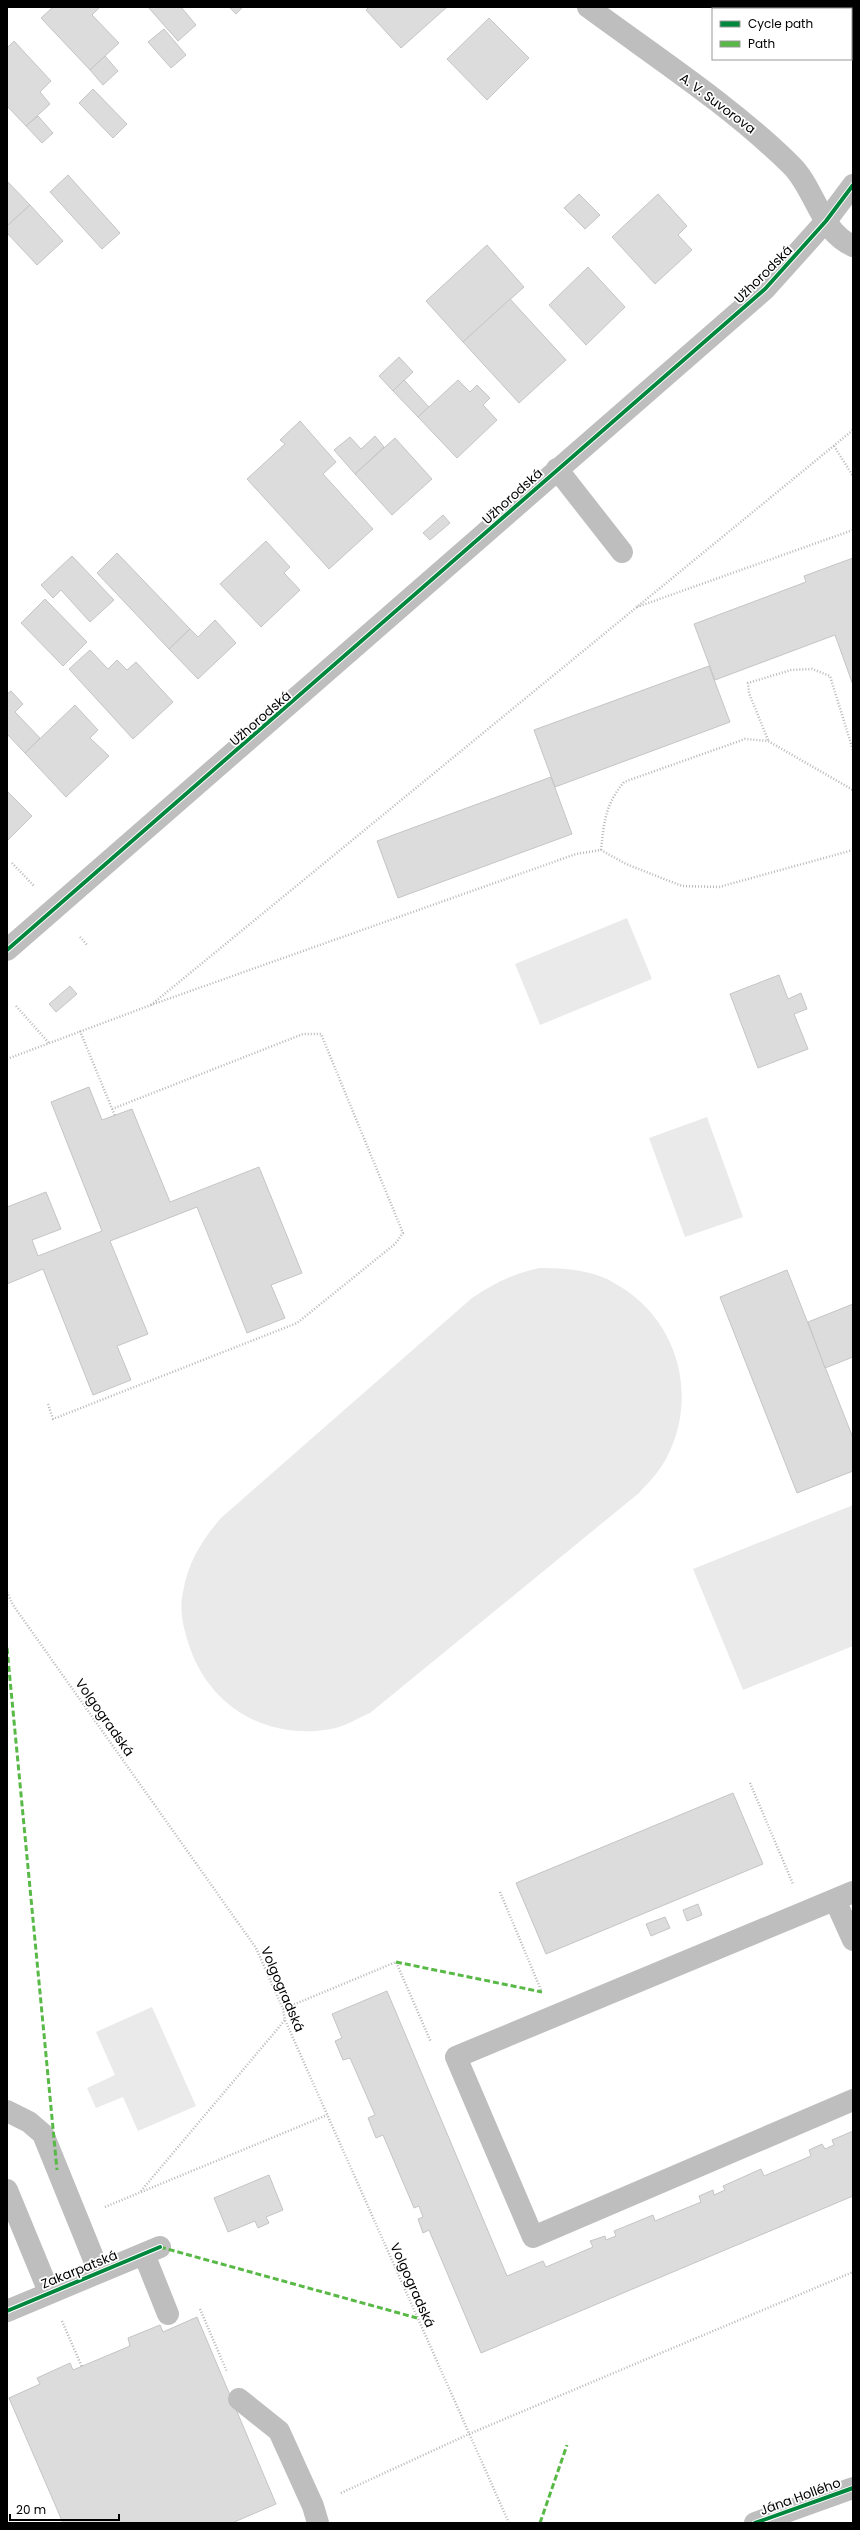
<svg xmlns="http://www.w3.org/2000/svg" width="860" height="2530" font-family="Poppins,sans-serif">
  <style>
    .green { fill: #eaeaea }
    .building { fill: #dcdcdc; stroke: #c5c5c5 }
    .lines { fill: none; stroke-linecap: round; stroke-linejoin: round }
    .path { stroke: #b8b8b8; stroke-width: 2.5; stroke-dasharray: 1 2; stroke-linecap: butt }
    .minor { stroke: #bebebe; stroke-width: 22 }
    .quiet { stroke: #58b947; stroke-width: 3; stroke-dasharray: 6 3; stroke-linecap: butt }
    .cycleway-casing { stroke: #fff; stroke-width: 6 }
    .cycleway { stroke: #00873e; stroke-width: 4 }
    .labels { text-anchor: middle; stroke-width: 3.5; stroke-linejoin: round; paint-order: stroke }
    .street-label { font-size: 13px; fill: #000; stroke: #fff }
  </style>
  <rect width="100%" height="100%" fill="#fff"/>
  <g class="green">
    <polygon points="627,918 652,979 540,1025 515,964"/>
    <polygon points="707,1117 743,1217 685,1237 649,1138"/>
    <path d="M539,1268C560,1268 582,1269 602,1277C609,1279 615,1284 621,1287C679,1323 698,1397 667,1457C660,1471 649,1482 639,1493L370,1713C358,1718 344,1727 331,1729C265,1741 207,1705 188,1642C183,1626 179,1609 183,1592C188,1562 202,1540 221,1518L472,1298C494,1283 513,1274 539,1268Z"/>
    <polygon points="853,1505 853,1646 743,1690 693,1569"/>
    <polygon points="152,2007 196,2106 138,2131 123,2097 96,2108 87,2088 115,2075 96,2032"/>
  </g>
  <g class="building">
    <polygon points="53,7 100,7 92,15 119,43 90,70 41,18"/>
    <polygon points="148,7 181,7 196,25 178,41"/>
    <polygon points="229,7 243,7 236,14"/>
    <polygon points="369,7 447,7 401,48 366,10"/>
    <polygon points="489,18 529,58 487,100 447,59"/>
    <polygon points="164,29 186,55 171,68 148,42"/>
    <polygon points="14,41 51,81 40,92 50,104 26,126 7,106 7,48"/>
    <polygon points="105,56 118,71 103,85 90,70"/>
    <polygon points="93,89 127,124 113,138 79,103"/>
    <polygon points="38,116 53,133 42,143 26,126"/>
    <polygon points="68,175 120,233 102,249 50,192"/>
    <polygon points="7,181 30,205 7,226"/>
    <polygon points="579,194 600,215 585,229 564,208"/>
    <polygon points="658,194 687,226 678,235 692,250 655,284 612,237"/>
    <polygon points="30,205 63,241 37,265 7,233 7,226"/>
    <polygon points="487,245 524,287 463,342 426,301"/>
    <polygon points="588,267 625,307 586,345 549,305"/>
    <polygon points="510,299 566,360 519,403 463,342"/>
    <polygon points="399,357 413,372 393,391 379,376"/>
    <polygon points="404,380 429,407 418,417 393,391"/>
    <polygon points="458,380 470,392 477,385 490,398 483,405 497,420 457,458 418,417"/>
    <polygon points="300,421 336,462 323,474 373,529 329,569 247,479 285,444 280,440"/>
    <polygon points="375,436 384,447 355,474 334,450 350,437 361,449"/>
    <polygon points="395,438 432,479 392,515 355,474"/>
    <polygon points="443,515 450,523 430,540 423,533"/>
    <polygon points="266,541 290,567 284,573 300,590 261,627 220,584"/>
    <polygon points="117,553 190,629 169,649 97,573"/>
    <polygon points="72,556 114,600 90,622 61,590 53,598 41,585"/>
    <polygon points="853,558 853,685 835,635 715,680 694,624 806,582 804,576"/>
    <polygon points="45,599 87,642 63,666 21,623"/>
    <polygon points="215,620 236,643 198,679 169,649 190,629 198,637"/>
    <polygon points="90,650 108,669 117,660 127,670 136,662 173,702 133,739 69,669"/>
    <polygon points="709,666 730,722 555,787 534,730"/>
    <polygon points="11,691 23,704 15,712 40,738 25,753 7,734 7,694"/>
    <polygon points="75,705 98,730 90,738 109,756 66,797 25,753"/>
    <polygon points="551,777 572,834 398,898 377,841"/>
    <polygon points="7,791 32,816 7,841"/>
    <polygon points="779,975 788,999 801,993 807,1009 794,1014 808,1049 758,1068 730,994"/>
    <polygon points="70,986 77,994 56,1012 49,1004"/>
    <polygon points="89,1087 102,1120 132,1109 170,1202 259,1167 302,1273 271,1285 285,1318 247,1333 197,1207 110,1241 148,1334 117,1346 131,1380 93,1395 43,1269 7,1284 7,1207 46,1192 61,1229 32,1240 38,1256 102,1231 51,1102"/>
    <polygon points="787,1270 853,1438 853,1471 797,1493 720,1297"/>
    <polygon points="853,1304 853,1357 825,1368 808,1322"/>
    <polygon points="733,1793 763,1864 546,1954 516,1883"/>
    <polygon points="698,1904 702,1915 687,1921 683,1910"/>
    <polygon points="665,1917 670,1928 651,1936 646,1924"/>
    <polygon points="387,1991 507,2276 543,2261 546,2267 593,2247 590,2241 605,2236 606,2240 616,2236 614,2231 653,2215 655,2221 701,2202 699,2196 713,2190 714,2195 725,2190 723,2186 761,2169 764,2176 811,2156 809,2150 822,2144 825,2149 834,2145 832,2140 853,2131 853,2196 481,2353 429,2230 423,2233 418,2219 423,2217 419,2206 414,2208 383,2135 376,2138 368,2118 375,2115 350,2058 343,2060 335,2041 342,2038 332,2014"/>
    <polygon points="269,2175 283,2210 266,2217 269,2223 258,2228 255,2221 228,2232 214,2198"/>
    <polygon points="197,2317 276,2504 232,2523 63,2523 9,2398 40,2384 37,2378 70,2363 73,2370 130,2346 128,2338 160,2325 163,2332"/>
  </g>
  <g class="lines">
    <g class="path">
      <polyline points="834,446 853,476"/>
      <polyline points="637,607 853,530"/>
      <polyline points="768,740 749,693 748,683 791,670 812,669 830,676 853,750"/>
      <path d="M601,850C604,822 605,805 624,782L745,739L768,741L853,790"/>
      <polyline points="12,863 34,886"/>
      <polyline points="80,937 87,945"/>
      <polyline points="151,1005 853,430"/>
      <polyline points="16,1006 49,1043"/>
      <polyline points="80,1031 115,1116"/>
      <polyline points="7,1059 151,1005 576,854 601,850 626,864 682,886 719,887 853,850"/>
      <polyline points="48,1404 53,1419 297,1323 395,1244 403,1233 321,1034 303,1034 112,1109"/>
      <polyline points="7,1592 13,1605 256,1948 283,2009 285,2020 509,2523"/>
      <polyline points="750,1783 793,1884"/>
      <polyline points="500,1892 541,1990"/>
      <polyline points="283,2009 396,1962 431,2042"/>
      <polyline points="141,2191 285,2020"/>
      <polyline points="105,2207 327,2115"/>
      <polyline points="200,2309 227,2372"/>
      <polyline points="62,2321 82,2367"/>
      <polyline points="341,2493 469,2434 853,2272"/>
    </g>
    <g class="minor">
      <path d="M588,7C657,58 730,105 791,165C815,188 820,232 853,246"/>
      <polyline points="557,469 622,552"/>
      <polyline points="7,950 765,289 826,221 853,185"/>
      <polyline points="853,1892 456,2057 533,2237 853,2100"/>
      <polyline points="835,1900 853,1940"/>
      <polyline points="7,2111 29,2122 43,2134 99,2272"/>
      <polyline points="7,2190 49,2292"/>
      <polyline points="144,2254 168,2314"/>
      <polyline points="7,2311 160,2247"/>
      <polyline points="239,2399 279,2431 313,2506 318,2523"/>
      <polyline points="755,2523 853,2488"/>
    </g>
    <g class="quiet">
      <polyline points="7,1648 57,2170"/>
      <polyline points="396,1962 542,1992"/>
      <polyline points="160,2247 417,2318"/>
      <polyline points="540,2523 567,2445"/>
    </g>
    <defs>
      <g id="cycleway">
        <polyline points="7,950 765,289 826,221 853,185"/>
        <polyline points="7,2311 160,2247"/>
        <polyline points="755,2523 853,2488"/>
      </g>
    </defs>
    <use href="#cycleway" class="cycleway-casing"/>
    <use href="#cycleway" class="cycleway"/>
  </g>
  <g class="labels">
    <g class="street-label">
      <text transform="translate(718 103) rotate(37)" y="5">A. V. Suvorova</text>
      <text transform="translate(763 274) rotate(-45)" y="5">Užhorodská</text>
      <text transform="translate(512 496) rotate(-42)" y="5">Užhorodská</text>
      <text transform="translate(260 718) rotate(-41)" y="5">Užhorodská</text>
      <text transform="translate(105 1717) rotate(55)" y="5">Volgogradská</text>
      <text transform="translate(283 1989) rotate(67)" y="5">Volgogradská</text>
      <text transform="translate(79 2269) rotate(-22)" y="5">Zakarpatská</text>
      <text transform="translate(413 2285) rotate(66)" y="5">Volgogradská</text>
      <text transform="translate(800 2496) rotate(-20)" y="5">Jána Hollého</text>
    </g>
  </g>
  <rect width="860" height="2530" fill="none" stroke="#000000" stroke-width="16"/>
  <rect x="712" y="8" width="140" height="52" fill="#ffffff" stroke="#999999"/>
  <rect x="720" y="21" width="20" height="6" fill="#00873e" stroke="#999999"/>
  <text x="748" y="28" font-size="12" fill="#000000">Cycle path</text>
  <rect x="720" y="41" width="20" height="6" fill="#58b947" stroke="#999999"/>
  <text x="748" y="48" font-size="12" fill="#000000">Path</text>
  <path d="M10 2514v6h109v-6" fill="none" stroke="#000000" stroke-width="2"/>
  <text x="16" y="2514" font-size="12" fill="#000000" stroke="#ffffff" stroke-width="3" paint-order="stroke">20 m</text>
</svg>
